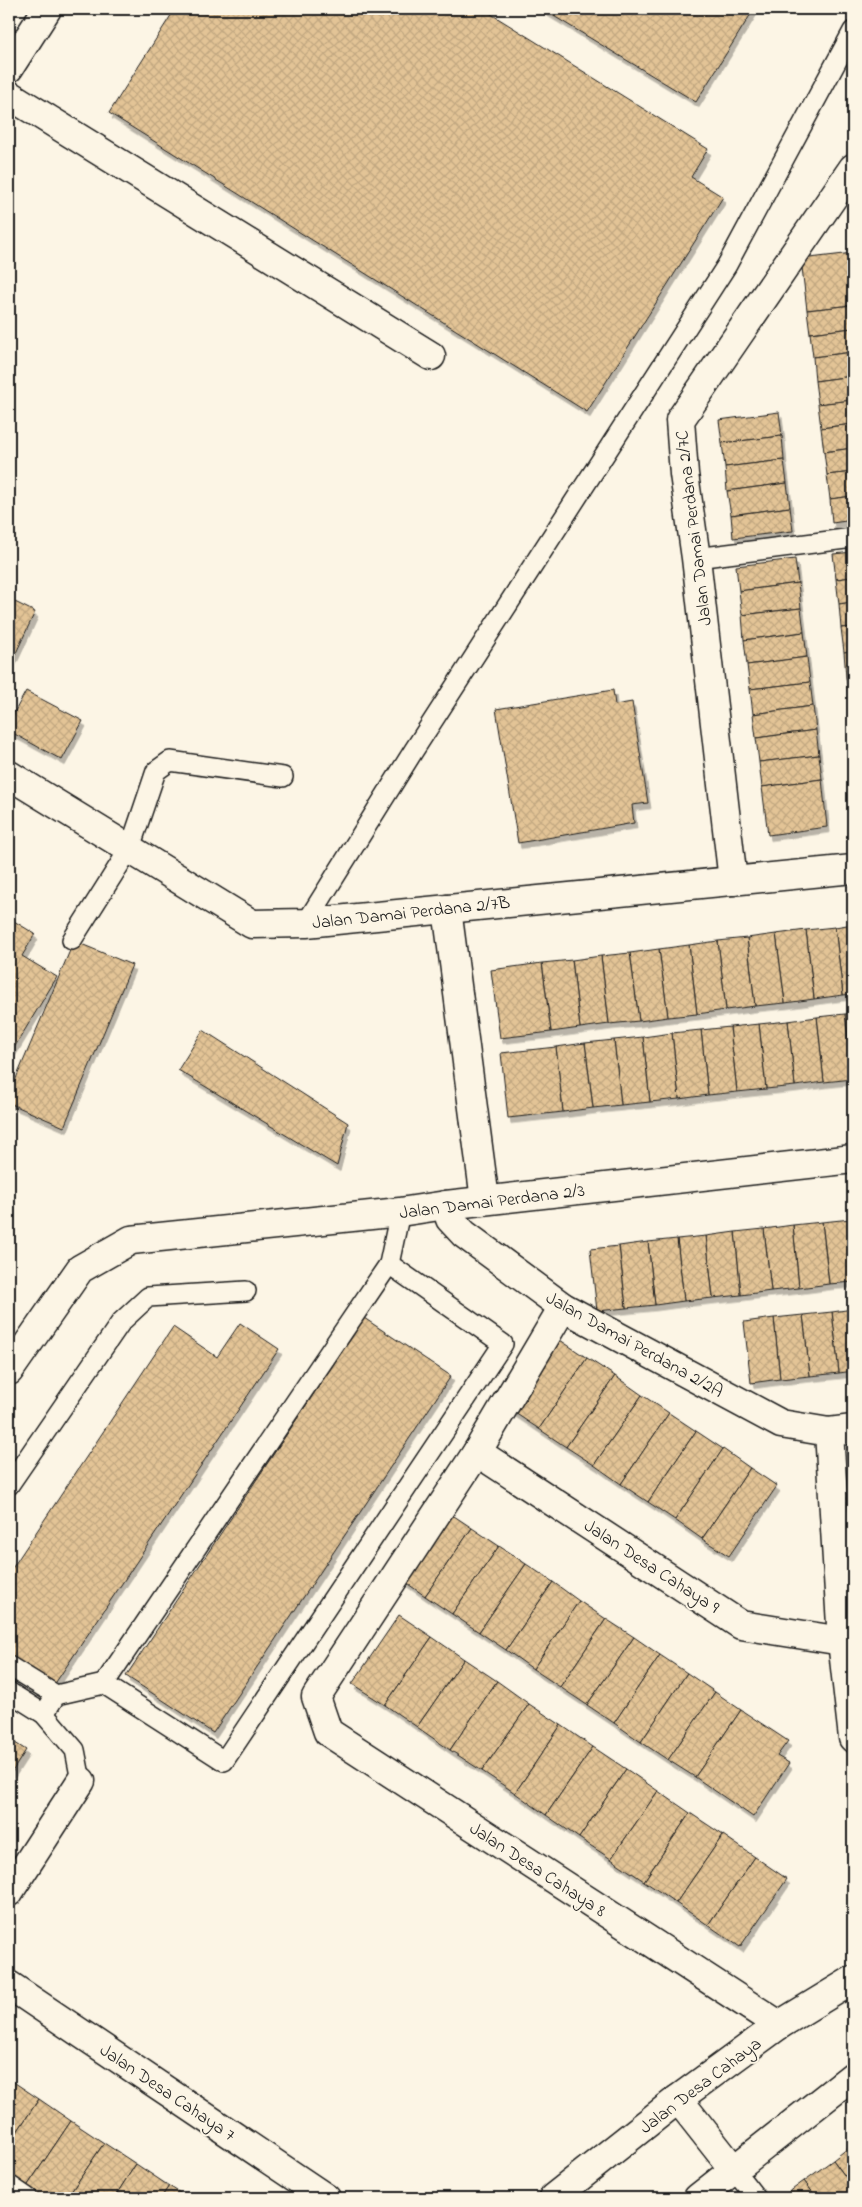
<svg xmlns="http://www.w3.org/2000/svg" width="862" height="2207" font-family="'Indie Flower',sans-serif">
  <style>
    .building { fill: url(#building-cross-hatch); stroke: #1c1c1c; filter: url(#shadow) }
    .lines { fill: none; stroke-linecap: round; stroke-linejoin: round }
    .service-casing { stroke: #1c1c1c; stroke-width: 22 }
    .minor-casing { stroke: #1c1c1c; stroke-width: 31 }
    .service { stroke: #fcf5e5; stroke-width: 19 }
    .minor { stroke: #fcf5e5; stroke-width: 28 }
    .labels { text-anchor: middle; stroke-width: 4; stroke-linejoin: round; paint-order: stroke }
    .street-label { font-size: 18px; fill: #1c1c1c; stroke: #fcf5e5 }
  </style>
  <defs>
    <pattern id="building-cross-hatch" width="8" height="8" patternUnits="userSpaceOnUse" patternTransform="scale(1.25)"><rect width="8" height="8" fill="#e3c496"/><path d="M0 0l8 8M0 8l8-8" fill="none" stroke="#c2a881"/></pattern>
    <filter id="shadow"><feDropShadow dx="3" dy="5.5" stdDeviation="0" flood-color="#0004"/></filter>
  </defs>
  <rect width="100%" height="100%" fill="#fcf5e5"/>
  <filter id="ink" filterUnits="userSpaceOnUse"><feTurbulence type="fractalNoise" baseFrequency=".02" numOctaves="2"/><feDisplacementMap in="SourceGraphic" scale="10" xChannelSelector="R" yChannelSelector="G"/><feConvolveMatrix kernelMatrix="1 2 1 2 8 2 1 2 1" color-interpolation-filters="sRGB"/></filter>
  <g filter="url(#ink)">
    <g class="building">
      <polygon points="175,9 483,9 708,149 691,177 723,197 587,412 109,113"/>
      <polygon points="542,9 754,9 696,102"/>
      <polygon points="853,253 853,305 807,310 801,259"/>
      <polygon points="853,305 853,328 810,333 807,310"/>
      <polygon points="853,328 853,352 813,357 810,333"/>
      <polygon points="853,352 853,376 815,381 813,357"/>
      <polygon points="853,376 853,400 818,404 815,381"/>
      <polygon points="853,400 853,424 821,428 818,404"/>
      <polygon points="779,412 782,436 722,443 719,420"/>
      <polygon points="853,424 853,448 824,452 821,428"/>
      <polygon points="782,436 784,460 725,467 722,443"/>
      <polygon points="853,448 853,472 827,475 824,452"/>
      <polygon points="784,460 787,483 727,491 725,467"/>
      <polygon points="853,472 853,496 830,499 827,475"/>
      <polygon points="787,483 790,507 731,515 727,491"/>
      <polygon points="853,496 853,520 832,523 830,499"/>
      <polygon points="790,507 793,531 733,538 731,515"/>
      <polygon points="853,552 853,577 836,579 833,554"/>
      <polygon points="795,559 798,583 739,591 736,566"/>
      <polygon points="853,577 853,602 839,604 836,579"/>
      <polygon points="798,583 801,608 742,615 739,591"/>
      <polygon points="9,599 35,612 9,668"/>
      <polygon points="853,602 853,627 841,628 839,604"/>
      <polygon points="801,608 804,632 744,640 742,615"/>
      <polygon points="853,627 853,651 844,652 841,628"/>
      <polygon points="804,632 807,657 747,665 744,640"/>
      <polygon points="853,651 853,676 846,677 844,652"/>
      <polygon points="807,657 810,682 750,689 747,665"/>
      <polygon points="853,676 853,701 849,702 846,677"/>
      <polygon points="810,682 813,706 753,714 750,689"/>
      <polygon points="613,690 615,705 632,702 648,803 632,805 634,823 518,843 496,709"/>
      <polygon points="26,691 83,721 62,760 9,731 9,722"/>
      <polygon points="853,701 853,726 852,726 849,702"/>
      <polygon points="813,706 816,730 756,738 753,714"/>
      <polygon points="816,730 819,755 759,762 756,738"/>
      <polygon points="819,755 822,779 762,787 759,762"/>
      <polygon points="822,779 827,827 768,835 762,787"/>
      <polygon points="9,918 35,934 22,956 57,977 9,1056"/>
      <polygon points="853,924 853,994 843,995 835,927"/>
      <polygon points="835,927 843,995 814,999 806,930"/>
      <polygon points="806,930 814,999 785,1003 776,934"/>
      <polygon points="776,934 785,1003 755,1006 747,938"/>
      <polygon points="747,938 755,1006 726,1010 718,941"/>
      <polygon points="74,941 132,965 64,1127 9,1103 9,1095"/>
      <polygon points="718,941 726,1010 697,1014 689,945"/>
      <polygon points="689,945 697,1014 668,1017 659,949"/>
      <polygon points="659,949 668,1017 639,1021 630,953"/>
      <polygon points="630,953 639,1021 609,1024 601,956"/>
      <polygon points="601,956 609,1024 580,1028 572,960"/>
      <polygon points="572,960 580,1028 551,1032 542,963"/>
      <polygon points="542,963 551,1032 500,1038 491,970"/>
      <polygon points="853,1013 853,1079 845,1014"/>
      <polygon points="845,1014 853,1079 824,1082 817,1017"/>
      <polygon points="817,1017 824,1082 795,1086 788,1021"/>
      <polygon points="788,1021 795,1086 766,1089 759,1024"/>
      <polygon points="759,1024 766,1089 737,1092 730,1027"/>
      <polygon points="730,1027 737,1092 708,1095 701,1030"/>
      <polygon points="203,1030 348,1123 337,1166 178,1070"/>
      <polygon points="701,1030 708,1095 679,1099 672,1033"/>
      <polygon points="672,1033 679,1099 650,1102 643,1037"/>
      <polygon points="643,1037 650,1102 621,1105 614,1040"/>
      <polygon points="614,1040 621,1105 593,1108 585,1043"/>
      <polygon points="585,1043 593,1108 563,1112 556,1047"/>
      <polygon points="556,1047 563,1112 508,1118 501,1053"/>
      <polygon points="851,1219 853,1241 853,1282 829,1284 822,1222"/>
      <polygon points="822,1222 829,1284 799,1288 793,1225"/>
      <polygon points="793,1225 799,1288 771,1291 764,1229"/>
      <polygon points="764,1229 771,1291 741,1295 735,1232"/>
      <polygon points="735,1232 741,1295 713,1298 706,1236"/>
      <polygon points="706,1236 713,1298 684,1301 677,1239"/>
      <polygon points="677,1239 684,1301 655,1305 648,1242"/>
      <polygon points="648,1242 655,1305 626,1308 619,1246"/>
      <polygon points="619,1246 626,1308 597,1311 590,1249"/>
      <polygon points="853,1309 853,1371 839,1373 832,1312"/>
      <polygon points="832,1312 839,1373 810,1376 803,1315"/>
      <polygon points="803,1315 810,1376 780,1379 774,1318"/>
      <polygon points="364,1318 451,1376 213,1733 126,1676"/>
      <polygon points="774,1318 780,1379 751,1383 744,1322"/>
      <polygon points="240,1323 279,1349 52,1688 9,1659 9,1573 173,1327 217,1357"/>
      <polygon points="560,1340 587,1358 539,1429 512,1411"/>
      <polygon points="587,1358 615,1376 566,1447 539,1429"/>
      <polygon points="615,1376 642,1395 594,1465 566,1447"/>
      <polygon points="642,1395 669,1413 621,1484 594,1465"/>
      <polygon points="669,1413 696,1431 648,1502 621,1484"/>
      <polygon points="696,1431 723,1449 675,1520 648,1502"/>
      <polygon points="723,1449 750,1468 702,1539 675,1520"/>
      <polygon points="750,1468 777,1486 729,1556 702,1539"/>
      <polygon points="445,1510 472,1528 425,1596 398,1577"/>
      <polygon points="472,1528 499,1546 452,1614 425,1596"/>
      <polygon points="499,1546 526,1564 479,1632 452,1614"/>
      <polygon points="526,1564 553,1582 506,1650 479,1632"/>
      <polygon points="553,1582 579,1601 533,1669 506,1650"/>
      <polygon points="579,1601 606,1619 560,1687 533,1669"/>
      <polygon points="399,1615 432,1637 385,1705 352,1684"/>
      <polygon points="606,1619 634,1637 587,1705 560,1687"/>
      <polygon points="432,1637 464,1659 417,1727 385,1705"/>
      <polygon points="634,1637 660,1655 614,1723 587,1705"/>
      <polygon points="660,1655 687,1673 641,1742 614,1723"/>
      <polygon points="464,1659 497,1681 450,1750 417,1727"/>
      <polygon points="687,1673 715,1692 668,1760 641,1742"/>
      <polygon points="497,1681 529,1704 482,1771 450,1750"/>
      <polygon points="715,1692 741,1710 695,1777 668,1760"/>
      <polygon points="529,1704 561,1725 515,1793 482,1771"/>
      <polygon points="741,1710 788,1741 777,1756 789,1763 753,1817 695,1777"/>
      <polygon points="561,1725 593,1747 546,1815 515,1793"/>
      <polygon points="9,1739 26,1750 10,1775 9,1774"/>
      <polygon points="593,1747 626,1769 579,1838 546,1815"/>
      <polygon points="626,1769 658,1791 611,1859 579,1838"/>
      <polygon points="658,1791 690,1813 644,1881 611,1859"/>
      <polygon points="690,1813 723,1835 676,1903 644,1881"/>
      <polygon points="723,1835 755,1857 708,1925 676,1903"/>
      <polygon points="755,1857 787,1879 740,1947 708,1925"/>
      <polygon points="9,2079 39,2099 9,2144"/>
      <polygon points="39,2099 71,2121 26,2188 9,2176 9,2144"/>
      <polygon points="71,2121 104,2143 67,2198 42,2198 26,2188"/>
      <polygon points="104,2143 136,2164 114,2198 67,2198"/>
      <polygon points="853,2144 853,2187 833,2160"/>
      <polygon points="833,2160 853,2187 853,2198 817,2198 804,2181"/>
      <polygon points="136,2164 169,2186 161,2198 114,2198"/>
      <polygon points="804,2181 817,2198 781,2198"/>
      <polygon points="169,2186 188,2198 161,2198"/>
    </g>
    <g class="lines">
      <defs>
        <g id="service">
          <polyline points="696,558 853,538"/>
          <polyline points="306,923 414,750 727,265 853,31"/>
          <polyline points="72,940 130,848 156,771 170,761 283,777"/>
          <polyline points="9,1485 121,1322 148,1297 246,1291"/>
          <polyline points="9,1666 56,1695"/>
          <polyline points="104,1684 224,1761 503,1344 389,1264"/>
          <polyline points="9,1692 44,1714 75,1750 81,1781"/>
          <polyline points="44,1714 56,1695 104,1684 389,1264 400,1212"/>
          <polyline points="734,2170 756,2198"/>
          <polyline points="9,2185 28,2198"/>
        </g>
        <g id="minor">
          <polyline points="9,68 47,9"/>
          <polyline points="9,95 431,356"/>
          <polyline points="9,775 252,924 306,923 853,869"/>
          <polyline points="733,881 696,558 684,474 680,420 853,168"/>
          <polyline points="447,909 485,1200"/>
          <polyline points="446,1205 450,1219 464,1234 563,1307 781,1424 829,1432 853,1429"/>
          <polyline points="563,1307 477,1452 316,1697 328,1732 779,2025"/>
          <polyline points="9,1371 80,1269 131,1240 400,1212 446,1205 853,1159"/>
          <polyline points="829,1432 842,1641 853,1738"/>
          <polyline points="477,1452 741,1625 842,1641"/>
          <polyline points="9,1892 81,1781"/>
          <polyline points="9,1985 326,2198"/>
          <polyline points="678,2099 734,2170"/>
          <polyline points="553,2198 678,2099 779,2025 853,1980"/>
          <polyline points="698,2198 853,2076"/>
        </g>
      </defs>
      <use href="#service" class="service-casing"/>
      <use href="#minor" class="minor-casing"/>
      <use href="#service" class="service"/>
      <use href="#minor" class="minor"/>
    </g>
  </g>
  <g class="labels">
    <g class="street-label">
      <text transform="translate(693 528) rotate(-97)" y="6">Jalan Damai Perdana 2/7C</text>
      <text transform="translate(411 912) rotate(-6)" y="6">Jalan Damai Perdana 2/7B</text>
      <text transform="translate(492 1201) rotate(-7)" y="6">Jalan Damai Perdana 2/3</text>
      <text transform="translate(635 1344) rotate(29)" y="6">Jalan Damai Perdana 2/2A</text>
      <text transform="translate(652 1566) rotate(33)" y="6">Jalan Desa Cahaya 9</text>
      <text transform="translate(538 1869) rotate(33)" y="6">Jalan Desa Cahaya 8</text>
      <text transform="translate(700 2085) rotate(-37)" y="6">Jalan Desa Cahaya</text>
      <text transform="translate(168 2092) rotate(34)" y="6">Jalan Desa Cahaya 7</text>
    </g>
  </g>
  <rect width="862" height="2207" fill="none" stroke="#fcf5e5" stroke-width="30"/>
  <rect x="15" y="15" width="832" height="2177" fill="none" stroke="#1c1c1c" stroke-width="2" filter="url(#ink)"/>
</svg>
